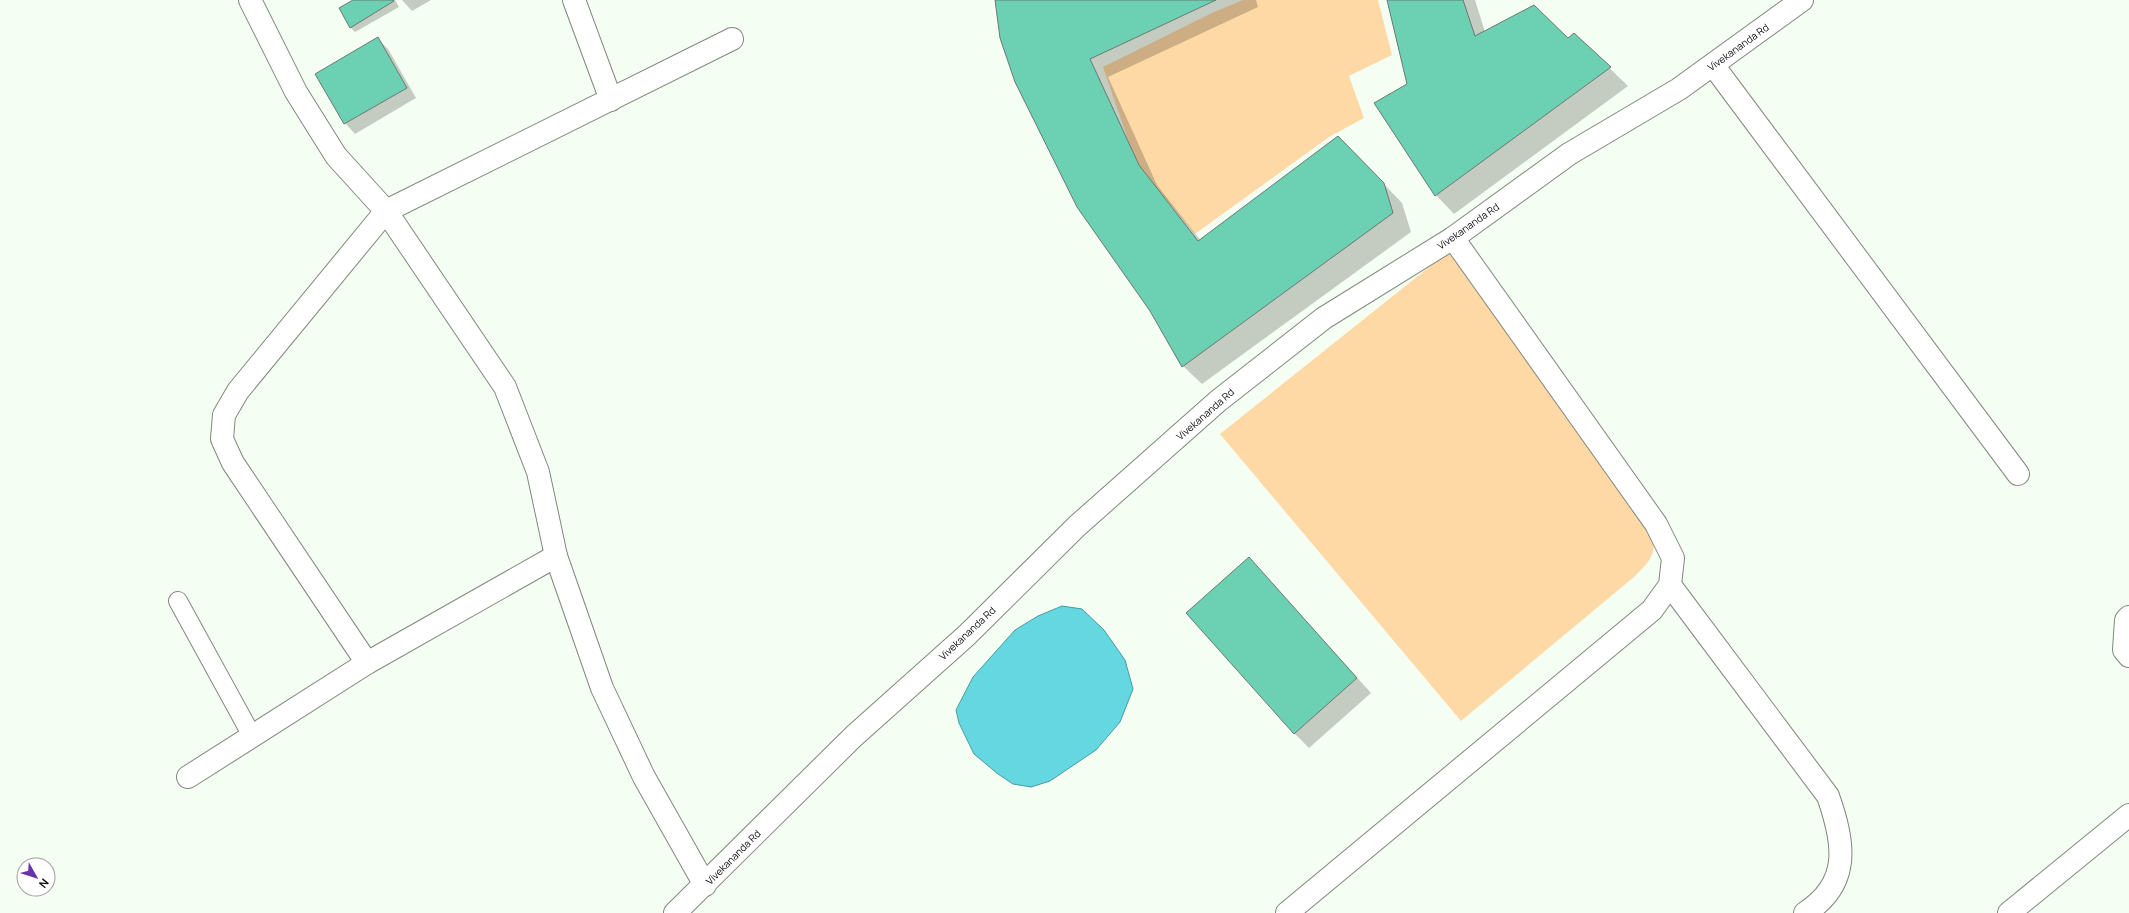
<svg xmlns="http://www.w3.org/2000/svg" width="2129" height="913" font-family="Manrope,sans-serif">
  <style>
    .green { fill: #ffd9a5 }
    .water { fill: #64d7e1; stroke: #499ba0 }
    .shadow { fill: #0003 }
    .building { fill: #6cd0b2; stroke: #6b7974 }
    .lines { fill: none; stroke-linecap: round; stroke-linejoin: round }
    .service-casing { stroke: #80887e; stroke-width: 20 }
    .minor-casing { stroke: #80887e; stroke-width: 24 }
    .tertiary-casing { stroke: #80887e; stroke-width: 24 }
    .service { stroke: #fff; stroke-width: 18 }
    .minor { stroke: #fff; stroke-width: 22 }
    .tertiary { stroke: #fff; stroke-width: 22 }
    .labels { text-anchor: middle; stroke-width: 3.5; stroke-linejoin: round; paint-order: stroke }
    .street-label { font-size: 10px; fill: #0b0e0a; stroke: #fff }
  </style>
  <rect width="100%" height="100%" fill="#f5fef2"/>
  <g class="green">
    <polygon points="1243,0 1378,0 1392,55 1349,76 1364,118 1329,137 1195,234 1136,163 1103,67 1212,13"/>
    <path d="M1453,248L1651,525C1657,553 1654,557 1634,577L1461,721L1220,434Z"/>
  </g>
  <polygon class="water" points="1062,606 1082,609 1104,630 1125,660 1133,689 1120,722 1096,750 1050,781 1031,787 1013,784 998,774 974,754 959,723 956,710 973,677 1015,630 1038,616"/>
  <g class="shadow">
    <polygon points="355,0 395,0 399,7 355,32 350,27"/>
    <polygon points="402,0 431,0 412,11"/>
    <polygon points="996,0 1256,0 1258,7 1108,77 1157,185 1201,241 1356,155 1402,203 1411,232 1202,384 1183,366"/>
    <polygon points="1388,0 1475,0 1485,32 1568,40 1574,34 1628,86 1454,214 1436,195"/>
    <polygon points="378,39 388,49 416,98 355,134 345,123 316,75"/>
    <polygon points="1249,558 1371,693 1309,748 1294,733"/>
  </g>
  <g class="building">
    <polygon points="353,0 393,0 394,1 350,28 339,8"/>
    <polygon points="995,0 1216,0 1090,59 1139,165 1198,241 1338,136 1384,183 1393,213 1182,367 1150,311 1077,207 1015,82 1000,38"/>
    <polygon points="1387,0 1463,0 1475,36 1534,5 1568,38 1574,33 1611,67 1435,196 1374,103 1407,84"/>
    <polygon points="378,37 407,88 344,124 315,74"/>
    <polygon points="1249,557 1357,678 1294,734 1186,613"/>
  </g>
  <g class="lines">
    <defs>
      <polyline id="service" points="178,601 252,736"/>
      <g id="minor">
        <polyline points="250,0 296,92 336,156 386,211 505,387 538,472 556,556 602,688 644,777 705,885"/>
        <polyline points="574,0 611,100"/>
        <polyline points="1713,65 2018,474"/>
        <path d="M1670,585L1828,796C1844,842 1852,883 1805,913"/>
        <polyline points="2129,617 2126,620 2124,650 2129,656"/>
        <polyline points="367,663 233,463 222,439 224,415 238,391 386,211 732,39"/>
        <polyline points="188,777 367,663 556,556"/>
        <polyline points="1287,913 1652,610 1670,585 1673,558 1656,524 1453,238"/>
        <polyline points="2009,913 2129,815"/>
      </g>
      <polyline id="tertiary" points="675,913 854,736 967,635 1077,526 1218,401 1324,318 1453,238 1569,154 1679,89 1802,0"/>
    </defs>
    <use href="#service" class="service-casing"/>
    <use href="#minor" class="minor-casing"/>
    <use href="#tertiary" class="tertiary-casing"/>
    <use href="#service" class="service"/>
    <use href="#minor" class="minor"/>
    <use href="#tertiary" class="tertiary"/>
  </g>
  <g class="labels">
    <g class="street-label">
      <text transform="translate(1738 47) rotate(-36)" y="4">Vivekananda Rd</text>
      <text transform="translate(1468 226) rotate(-35)" y="4">Vivekananda Rd</text>
      <text transform="translate(1205 414) rotate(-41)" y="4">Vivekananda Rd</text>
      <text transform="translate(967 633) rotate(-43)" y="4">Vivekananda Rd</text>
      <text transform="translate(733 857) rotate(-45)" y="4">Vivekananda Rd</text>
    </g>
  </g>
  <g transform="translate(36 877) rotate(129)"><circle r="19" fill="#ffffff" stroke="#9d9f9d"/>
  <path d="M0-3L7 15L0 10L-7 15Z" fill="#6832a9"/>
  <text y="-6" font-size="11" font-weight="bold" text-anchor="middle" fill="#0b0e0a">N</text>
  </g>
</svg>
